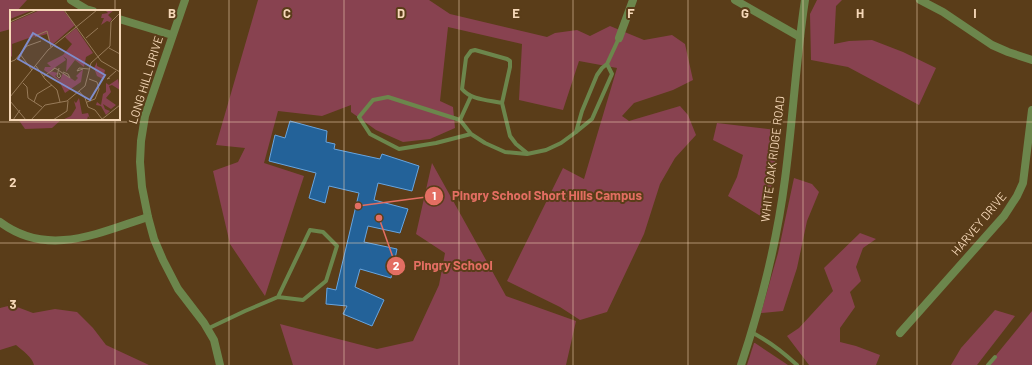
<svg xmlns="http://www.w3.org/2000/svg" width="1032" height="365" font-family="Barlow,sans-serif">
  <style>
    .green { fill: #884250 }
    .building { fill: #236299; stroke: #67a5e0 }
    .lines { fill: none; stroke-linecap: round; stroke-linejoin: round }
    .service { stroke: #6c864c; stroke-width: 4 }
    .minor { stroke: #6c864c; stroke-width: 8 }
    .tertiary { stroke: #6c864c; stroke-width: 8 }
    .grid { fill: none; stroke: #f6d8b8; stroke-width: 1; stroke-opacity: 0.55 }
    .labels { text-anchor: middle; stroke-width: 4; stroke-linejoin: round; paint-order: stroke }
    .street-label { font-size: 12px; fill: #f6d8b8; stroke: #5a3d19 }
    .inset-road { fill: none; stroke: #987b59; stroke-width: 1 }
    .view { fill: #7f8cca; fill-opacity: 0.15; stroke: #7f8cca; stroke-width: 2 }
    .inset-edge { fill: none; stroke: #f6d8b8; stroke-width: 2 }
    .grid-label { font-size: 13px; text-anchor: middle; font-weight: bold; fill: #f6d8b8; stroke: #5a3d19; stroke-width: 4; stroke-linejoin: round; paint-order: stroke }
    .leader { fill: none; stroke: #e36e62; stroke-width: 1.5 }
    .callout-dot { fill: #e36e62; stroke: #5a3d19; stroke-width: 1.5 }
    .mark-label { font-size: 12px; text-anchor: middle; font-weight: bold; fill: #fff }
    .callout-label { font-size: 13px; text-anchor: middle; font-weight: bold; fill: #e36e62; stroke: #5a3d19; stroke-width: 4; stroke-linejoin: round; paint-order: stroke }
  </style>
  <rect width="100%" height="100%" fill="#5a3d19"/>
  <g class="green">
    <polygon points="0,0 27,0 17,11 11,11 11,29 0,32"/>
    <polygon points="258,0 429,0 450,14 547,37 555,33 577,30 590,36 610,26 644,40 672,35 685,44 693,80 673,90 634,103 622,116 629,121 680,106 688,115 696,135 675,158 660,184 644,234 607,312 580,320 560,307 507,281 563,168 584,179 617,68 579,61 563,110 519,100 522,44 448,27 440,101 453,107 455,128 430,139 403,142 376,130 351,112 351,105 322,116 278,111 264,163 304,176 265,296 230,244 213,171 238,162 245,148 216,145"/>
    <polygon points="817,0 842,0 836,6 834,44 849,41 872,40 903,52 936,68 919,105 848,67 811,60 810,14"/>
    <polygon points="18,119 62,119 52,128 25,129"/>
    <polygon points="717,123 776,130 775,175 762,217 728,196 737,177 743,155 713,140"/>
    <polygon points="432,163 506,296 576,321 566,365 293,365 280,324 377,349 413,341 439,285 445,253 416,234"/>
    <polygon points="794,178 812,184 819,192 807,221 797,268 783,311 761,313 778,253"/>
    <polygon points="860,233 876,239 863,248 856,267 861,281 850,292 855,307 840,328 840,342 856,346 880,355 876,365 809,365 787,336 799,328 833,291 824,268"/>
    <path d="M12,305L33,313L55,309L77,312L93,328L106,345L149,365H34C32,357 23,351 16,345L0,350V308Z"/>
    <polygon points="995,310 1015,316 977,365 951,365 961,348"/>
    <polygon points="1032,311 1032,365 988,365"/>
    <polygon points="754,343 755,343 788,365 747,365"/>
  </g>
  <polygon class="building" points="290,121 327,131 326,142 335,144 334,149 380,159 382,154 419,166 412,191 378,183 374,200 408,209 400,233 368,226 364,242 397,249 391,278 360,269 355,287 384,300 372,326 343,314 347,306 326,304 327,288 336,290 359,193 329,186 325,203 309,198 316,173 269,161 275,135 285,138"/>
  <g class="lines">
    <g class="service">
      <polyline points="607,64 612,74 592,119 576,132 582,111 597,75 602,68 607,64 619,38"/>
      <path d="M502,103C488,100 471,100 462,89L466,58L471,51L475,50L507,59L510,61V67L502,103L510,136L516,144L527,153"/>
      <polyline points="460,120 471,96"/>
      <polyline points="471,134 436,143 399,149 370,134 359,117 373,100 388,97 460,120 471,134 485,143 505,152 527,154 546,150 561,143 576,132"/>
      <polyline points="207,329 245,311 278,297 303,300 326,281 337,246 323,232 310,230 278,297"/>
      <path d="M751,332C769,341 783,352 797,365"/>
      <polyline points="988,365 995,357"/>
    </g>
    <g class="minor">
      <polyline points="71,0 86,9 93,11"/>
      <polyline points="185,0 145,116 141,141 140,162 142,187 148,217 154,239 163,260 178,289 204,323 214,340 220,365"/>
      <polyline points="735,0 800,37"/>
      <polyline points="920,0 943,12 992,45 1008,52 1032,60"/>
      <polyline points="119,19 172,35"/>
      <polyline points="619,38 633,0"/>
      <path d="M0,222C48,258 98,233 148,217"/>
      <polyline points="900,333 1004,216 1017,196 1023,183 1032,110"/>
    </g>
    <path class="tertiary" d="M741,365C761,305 777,241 785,179C793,119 796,59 805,0"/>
  </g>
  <path class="grid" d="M115,0V11M229,0V365M344,0V365M459,0V365M573,0V365M688,0V365M803,0V365M917,0V365M115,119V365M0,122H1032M0,243H1032"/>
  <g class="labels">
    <g class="street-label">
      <text transform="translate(146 80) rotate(-73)" y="4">LONG HILL DRIVE</text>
      <text transform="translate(773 159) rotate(-83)" y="4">WHITE OAK RIDGE ROAD</text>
      <text transform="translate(979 224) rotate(-50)" y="4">HARVEY DRIVE</text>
    </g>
  </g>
  <g transform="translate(10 10)">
    <rect width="110" height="110" fill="#5a3d19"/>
    <path d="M0,0H23L0,9ZM30,0H53L65,15L41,36L37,24L22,28L30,24L2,34V47L0,45V13ZM104,0L98,5L102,9L100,12L97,11L91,15L94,8H91L92,4L98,3L96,1ZM66,18L83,43L76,47L74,57L65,50L56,62L57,49L53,46L56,50L40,61L48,63L45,66L50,70L53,63L65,71L68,68L66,66L73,59L71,72L55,83L49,71L34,60L35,57H41L37,53L53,45L62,34L55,27ZM87,52V56L95,60L93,69L87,66L84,58ZM108,69L110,80L102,75L99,76L101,82L96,88L106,95L101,99L93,94L95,99L100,101L96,105L91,96L86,95L87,92L91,95L93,84L96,82V73L99,75ZM69,88L72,104L78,103L80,109L78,106L77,110H52L61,106L66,98L64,91L66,93Z" fill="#884250"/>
    <path class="inset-road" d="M54,0L91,51L110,62M0,12L27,0M25,26L37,21L41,37M76,28L88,18M99,38L110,44M10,44L22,60M0,52L5,50L17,36L31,31M26,56L35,69L47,80L50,92M45,58L60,68L58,64L53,62M73,59L67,61L69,58L79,59M49,63L51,66L49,68L47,66L49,58M33,67L45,58L40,62M100,68L97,69L106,61M13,73L17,77L18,88L32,97M69,81L75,88L78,97L85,100L92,109M0,87L38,40L87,0M0,91L16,110M24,92L27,84L42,75M77,92L85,89L89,79L87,72L79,69M3,110L10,100M21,110L35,95L57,91L75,76L81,53L100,36L101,12L110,3M43,110L57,101L58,91M91,110L110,95"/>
    <path class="view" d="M23,23L95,65L80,90L8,49Z"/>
    <rect width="110" height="110" class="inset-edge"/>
  </g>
  <g class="grid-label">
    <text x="172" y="18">B</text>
    <text x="287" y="18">C</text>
    <text x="401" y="18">D</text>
    <text x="516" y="18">E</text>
    <text x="631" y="18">F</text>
    <text x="745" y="18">G</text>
    <text x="860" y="18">H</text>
    <text x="975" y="18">I</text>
    <text x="13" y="187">2</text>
    <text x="13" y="309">3</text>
  </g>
  <path class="leader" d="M358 206L434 196M379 218L396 266"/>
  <g class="callout-dot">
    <circle cx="358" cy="206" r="4"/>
    <circle cx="379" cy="218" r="4"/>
    <circle cx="434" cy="196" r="10"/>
    <circle cx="396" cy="266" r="10"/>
  </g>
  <g class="mark-label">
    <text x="434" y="200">1</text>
    <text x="396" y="270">2</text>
  </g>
  <g class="callout-label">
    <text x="547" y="200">Pingry School Short Hills Campus</text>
    <text x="453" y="270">Pingry School</text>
  </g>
</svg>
